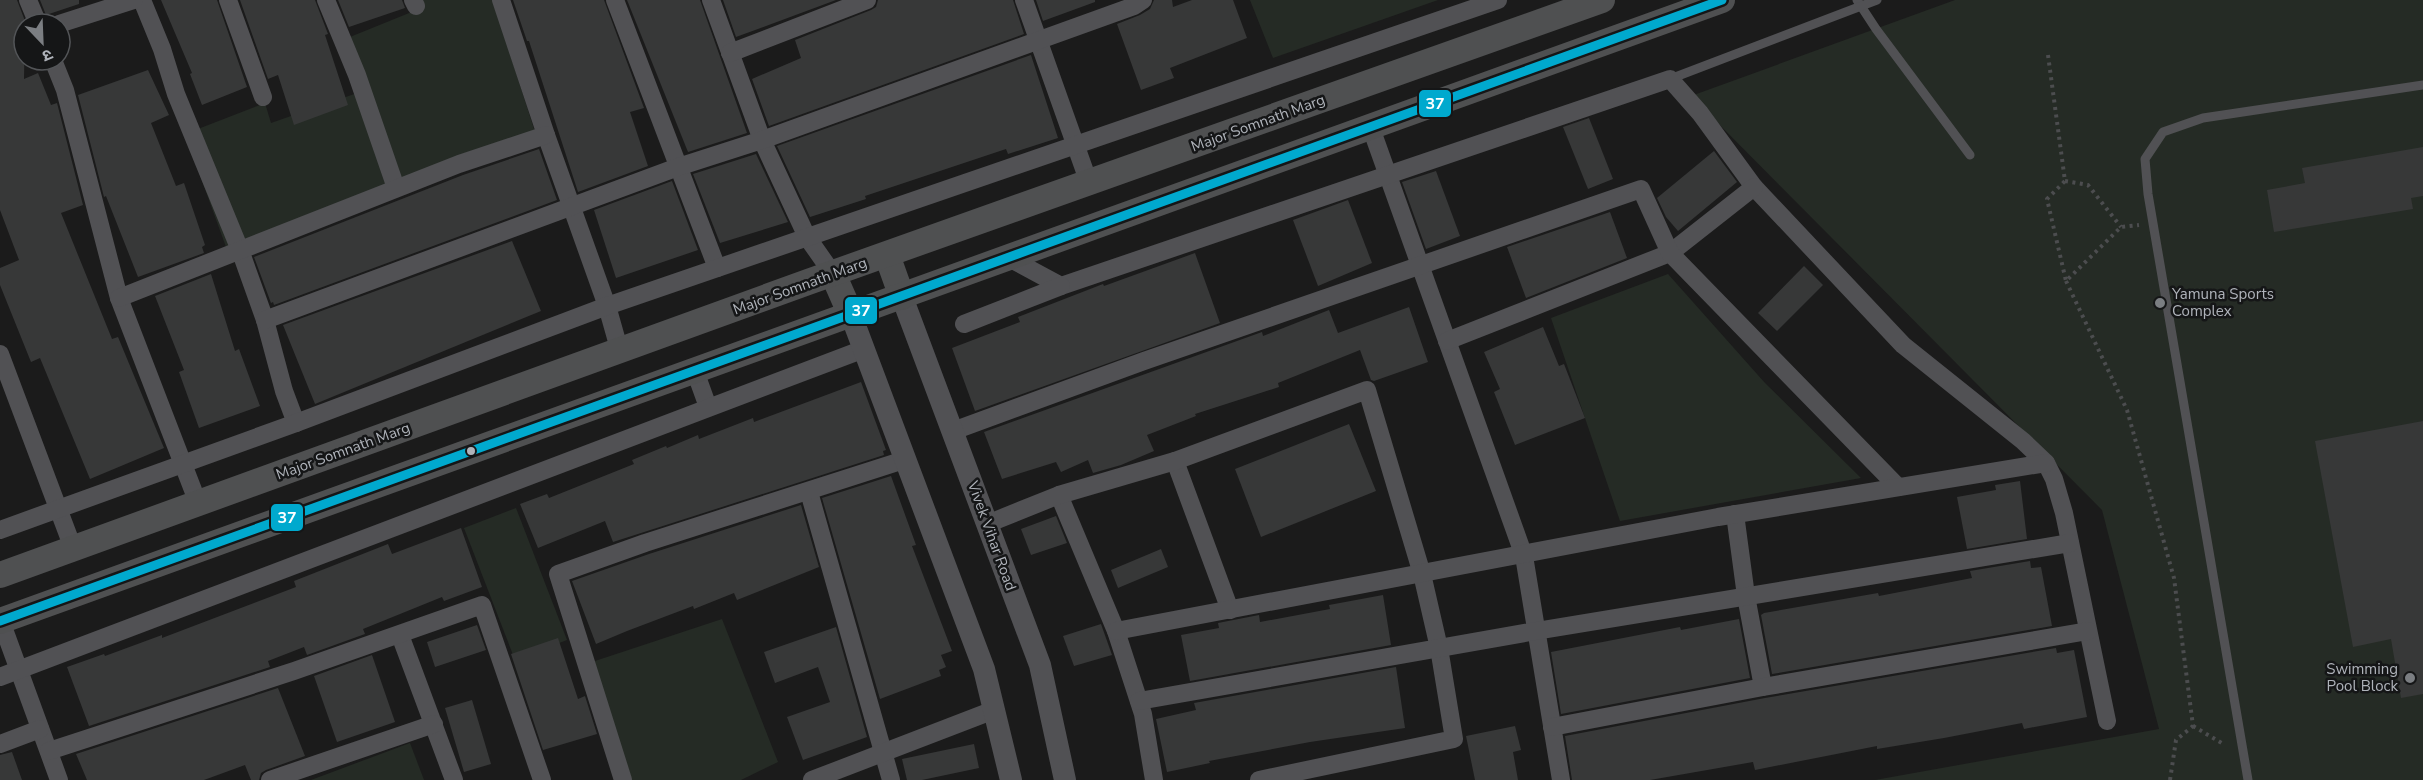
<svg xmlns="http://www.w3.org/2000/svg" width="2423" height="780" font-family="'Nunito Sans','Noto Sans Devanagari',sans-serif">
  <style>
    .green { fill: #252b25 }
    .building { fill: #373838 }
    .lines { fill: none; stroke-linecap: round; stroke-linejoin: round }
    .path { stroke: #4c4d4f; stroke-width: 4; stroke-dasharray: 3 4.5; stroke-linecap: butt }
    .service { stroke: #515154; stroke-width: 9 }
    .minor { stroke: #515154; stroke-width: 18 }
    .tertiary { stroke: #515154; stroke-width: 22 }
    .secondary { stroke: #4f5051; stroke-width: 26 }
    .bus-1-casing { stroke: #151617; stroke-width: 14 }
    .bus-1 { stroke: #00a9ce; stroke-width: 9 }
    .poi-dot { fill: #7b7e82; stroke: #151617; stroke-width: 2 }
    .bus-dot { fill: #afb3ba; stroke: #151617; stroke-width: 2 }
    .labels { text-anchor: middle; stroke-width: 5; stroke-linejoin: round; paint-order: stroke }
    .street-label { font-size: 15px; fill: #afb3ba; stroke: #151617 }
    .poi-label { font-size: 15px; fill: #afb3ba; stroke: #151617; text-anchor: start }
    .line-badge { stroke: #151617; stroke-width: 2 }
    .badge-label { font-size: 16px; text-anchor: middle; font-weight: bold; fill: #fff }
  </style>
  <rect width="100%" height="100%" fill="#1b1b1b"/>
  <g class="green">
    <polygon points="416,0 493,0 535,132 226,247 185,134 265,103 271,123 360,92 345,39 419,9"/>
    <polygon points="1250,0 1438,0 1273,58"/>
    <polygon points="1955,0 2423,0 2423,780 1875,780 2159,729 2102,510 1691,96"/>
    <polygon points="1668,274 1765,383 1861,478 1620,521 1551,318"/>
    <polygon points="516,508 567,640 515,660 464,528"/>
    <polygon points="722,619 778,762 741,780 632,780 592,662"/>
    <polygon points="410,743 424,780 311,780"/>
  </g>
  <g class="building">
    <polygon points="0,0 17,0 25,21 24,79 38,73 51,105 57,103 83,205 61,213 112,339 118,337 164,448 90,479 40,358 31,362 0,285 0,268 19,260 0,210"/>
    <polygon points="40,0 79,0 79,4 46,15"/>
    <polygon points="161,0 217,0 247,87 202,105 190,74 192,73"/>
    <polygon points="240,0 315,0 328,34 325,35 348,105 294,125 278,75 268,79"/>
    <polygon points="338,0 402,0 405,8 349,27"/>
    <polygon points="513,0 604,0 644,108 630,112 648,166 578,192 529,41 527,41"/>
    <polygon points="627,0 700,0 747,133 688,152"/>
    <polygon points="723,0 836,0 736,37"/>
    <polygon points="878,0 1013,0 1024,34 769,126 752,79 801,58 795,40 871,10 876,7"/>
    <polygon points="1036,0 1095,0 1095,2 1043,21"/>
    <polygon points="1154,0 1172,0 1173,7 1192,0 1233,0 1247,38 1170,68 1174,78 1141,90 1117,24 1140,15 1150,9"/>
    <polygon points="1031,55 1058,138 1008,154 1006,149 865,196 866,199 810,217 777,146"/>
    <polygon points="148,70 169,115 151,123 176,186 184,183 205,245 202,247 204,253 138,277 106,196 104,197 78,95"/>
    <polygon points="1589,118 1613,179 1588,189 1563,127"/>
    <polygon points="2423,147 2423,196 2411,198 2413,209 2274,232 2267,190 2305,183 2302,168"/>
    <polygon points="539,149 557,200 274,305 273,302 271,303 254,257 463,175"/>
    <polygon points="1714,151 1737,182 1678,231 1666,217 1657,198"/>
    <polygon points="756,154 788,222 720,243 693,174"/>
    <polygon points="1436,171 1460,236 1426,249 1402,182"/>
    <polygon points="672,181 698,250 616,278 594,210"/>
    <polygon points="1348,200 1372,263 1318,286 1293,220"/>
    <polygon points="1610,212 1627,258 1526,298 1507,247"/>
    <polygon points="512,241 541,311 315,404 283,325"/>
    <polygon points="1195,253 1220,323 975,411 952,348 1020,322 1018,317 1103,284 1104,286"/>
    <polygon points="1804,266 1823,285 1777,331 1758,313"/>
    <polygon points="211,274 235,351 239,349 260,406 199,428 179,372 184,370 155,296"/>
    <polygon points="1409,307 1428,362 1374,381 1371,380 1360,350 1278,383 1279,387 1195,414 1196,416 1147,435 1154,451 1121,465 1093,473 1088,460 1061,472 1056,462 1002,479 984,432 1262,332 1263,336 1329,310 1338,333"/>
    <polygon points="1543,327 1559,366 1564,364 1585,418 1515,445 1494,392 1500,389 1484,352"/>
    <polygon points="861,382 886,450 883,451 884,455 613,542 605,521 538,548 520,504 547,494 549,498 634,464 632,460 666,446 667,448 698,435 699,439 753,418 754,422"/>
    <polygon points="2423,421 2423,694 2401,698 2391,639 2353,647 2315,441"/>
    <polygon points="1349,424 1376,491 1261,537 1235,469"/>
    <polygon points="891,476 916,545 912,546 952,651 941,655 946,667 939,670 941,676 880,699 822,498"/>
    <polygon points="2020,481 2027,539 1967,549 1957,497 1996,490 1995,485"/>
    <polygon points="801,505 819,567 737,600 734,593 694,609 693,606 627,631 596,644 572,581 649,554"/>
    <polygon points="1056,516 1067,543 1031,555 1021,529"/>
    <polygon points="461,528 482,587 444,601 442,597 363,629 365,634 307,655 304,647 268,661 270,667 89,726 67,667 104,654 105,656 162,635 162,638 296,587 294,581 388,544 392,554"/>
    <polygon points="1161,549 1168,567 1118,588 1111,570"/>
    <polygon points="2030,561 2031,568 2041,567 2052,626 1772,674 1761,615 1764,613 1878,593 1879,596 1972,578 1970,571"/>
    <polygon points="1383,595 1391,645 1190,681 1181,635 1219,628 1218,623 1259,615 1260,622 1330,609 1329,605"/>
    <polygon points="1739,619 1750,678 1561,714 1551,652 1680,627 1681,630"/>
    <polygon points="1101,624 1112,655 1074,666 1063,636"/>
    <polygon points="477,625 486,650 435,667 427,642"/>
    <polygon points="836,627 867,737 803,760 787,717 830,702 818,667 775,683 764,652"/>
    <polygon points="558,638 578,699 585,696 597,734 543,750 511,654"/>
    <polygon points="2056,648 2057,653 2074,650 2087,717 2024,729 2022,723 1944,738 1877,749 1877,746 1755,770 1753,762 1650,780 1572,780 1565,736 1765,698"/>
    <polygon points="372,655 395,722 337,742 314,676"/>
    <polygon points="1396,667 1405,728 1310,742 1209,761 1210,763 1167,772 1156,719 1196,710 1194,703"/>
    <polygon points="278,688 305,756 266,770 261,773 259,780 251,780 245,765 204,780 87,780 76,754"/>
    <polygon points="472,700 491,764 464,772 445,708"/>
    <polygon points="1515,726 1521,750 1513,752 1518,780 1475,780 1466,736"/>
    <polygon points="974,744 979,768 922,780 907,780 902,759"/>
    <polygon points="12,752 22,780 0,780 0,755"/>
  </g>
  <g class="lines">
    <g class="path">
      <polyline points="2048,55 2065,181 2047,199 2066,281 2121,227 2139,225"/>
      <polyline points="2065,181 2088,185 2121,227"/>
      <polyline points="2066,281 2127,410 2174,578 2193,726"/>
      <polyline points="2193,726 2225,745"/>
      <polyline points="2170,780 2176,740 2193,726"/>
    </g>
    <g class="service">
      <polyline points="1857,0 1876,29 1970,155"/>
      <polyline points="1670,79 1877,0"/>
      <polyline points="2248,780 2148,194 2145,159 2163,132 2203,118 2423,85"/>
    </g>
    <g class="minor">
      <polyline points="28,0 38,24"/>
      <polyline points="142,0 162,49 176,94 240,250 265,320 284,391 296,423"/>
      <polyline points="228,0 263,97"/>
      <polyline points="326,0 357,75 396,188"/>
      <polyline points="413,0 416,6"/>
      <polyline points="501,0 546,135 607,306 620,352"/>
      <polyline points="615,0 717,268"/>
      <polyline points="711,0 762,140 807,237 833,274"/>
      <polyline points="1024,0 1089,183"/>
      <polyline points="59,24 134,0"/>
      <polyline points="730,53 867,0"/>
      <polyline points="53,60 65,90 119,298 198,503"/>
      <polyline points="1371,128 1524,556 1561,780"/>
      <polyline points="1009,258 1061,286 1670,79 1700,113 1754,187 1903,345 2023,441 2046,463 2054,479 2064,513 2107,721"/>
      <polyline points="119,298 459,164 546,135"/>
      <polyline points="265,320 678,167 762,140 1134,6 1143,0"/>
      <polyline points="964,324 1061,286"/>
      <polyline points="1447,341 1670,253 1754,187"/>
      <polyline points="0,354 73,548"/>
      <polyline points="695,371 708,407"/>
      <polyline points="953,431 1144,361 1641,189 1670,253 1898,487"/>
      <polyline points="1175,461 1230,610"/>
      <polyline points="809,492 891,780"/>
      <polyline points="1059,495 1116,631 1143,714 1154,780"/>
      <polyline points="1735,514 1746,596 1763,687"/>
      <polyline points="987,524 1059,495 1175,461 1367,390 1422,574 1439,648 1454,739 1259,780"/>
      <polyline points="0,530 296,423 607,306 1498,0"/>
      <polyline points="1,621 59,780"/>
      <polyline points="1116,631 1718,517 2046,463"/>
      <polyline points="400,635 454,780"/>
      <polyline points="0,677 864,349"/>
      <polyline points="1139,701 1536,631 2070,543"/>
      <polyline points="1552,727 1763,687 2088,631"/>
      <polyline points="0,744 40,729"/>
      <polyline points="49,751 294,671 482,605 542,780"/>
      <polyline points="270,780 434,724"/>
      <polyline points="623,780 558,574 645,543 904,460"/>
      <polyline points="812,780 994,710"/>
    </g>
    <g class="tertiary">
      <polyline points="902,297 1040,665 1065,780"/>
      <polyline points="851,315 984,669 1011,780"/>
    </g>
    <g class="secondary">
      <polyline points="887,255 902,297"/>
      <polyline points="833,274 851,315"/>
      <polyline points="0,575 808,282 1602,0"/>
      <polyline points="0,621 1722,0"/>
    </g>
    <defs>
      <polyline id="bus-1" points="0,621 1722,0"/>
    </defs>
    <use href="#bus-1" class="bus-1-casing"/>
    <use href="#bus-1" class="bus-1"/>
  </g>
  <g class="poi-dot">
    <circle cx="2160" cy="303" r="6"/>
    <circle cx="2410" cy="678" r="6"/>
  </g>
  <circle class="bus-dot" cx="471" cy="451" r="5"/>
  <g class="labels">
    <g class="street-label">
      <text transform="translate(1258 123) rotate(-20)" y="5">Major Somnath Marg</text>
      <text transform="translate(800 286) rotate(-20)" y="5">Major Somnath Marg</text>
      <text transform="translate(343 451) rotate(-20)" y="5">Major Somnath Marg</text>
      <text transform="translate(992 536) rotate(70)" y="5">Vivek Vihar Road</text>
    </g>
    <g class="poi-label">
      <text x="2172" y="299">Yamuna Sports<tspan x="2172" dy="17">Complex</tspan></text>
      <text x="2398" y="674" text-anchor="end">Swimming<tspan x="2398" dy="17">Pool Block</tspan></text>
    </g>
  </g>
  <g class="line-badge">
    <rect x="1418" y="89" width="34" height="29" rx="6" fill="#00a9ce"/>
    <rect x="844" y="296" width="34" height="29" rx="6" fill="#00a9ce"/>
    <rect x="270" y="503" width="34" height="29" rx="6" fill="#00a9ce"/>
  </g>
  <g class="badge-label">
    <text x="1435" y="109">37</text>
    <text x="861" y="316">37</text>
    <text x="287" y="523">37</text>
  </g>
  <g transform="translate(42 42) rotate(157)"><circle r="28" fill="#151617" stroke="#535558" stroke-width="1.5"/>
  <path d="M0-4.5L10 22L0 15L-10 22Z" fill="#7b7e82"/>
  <text y="-9" font-size="16" font-weight="bold" text-anchor="middle" fill="#afb3ba">उ</text>
  </g>
</svg>
